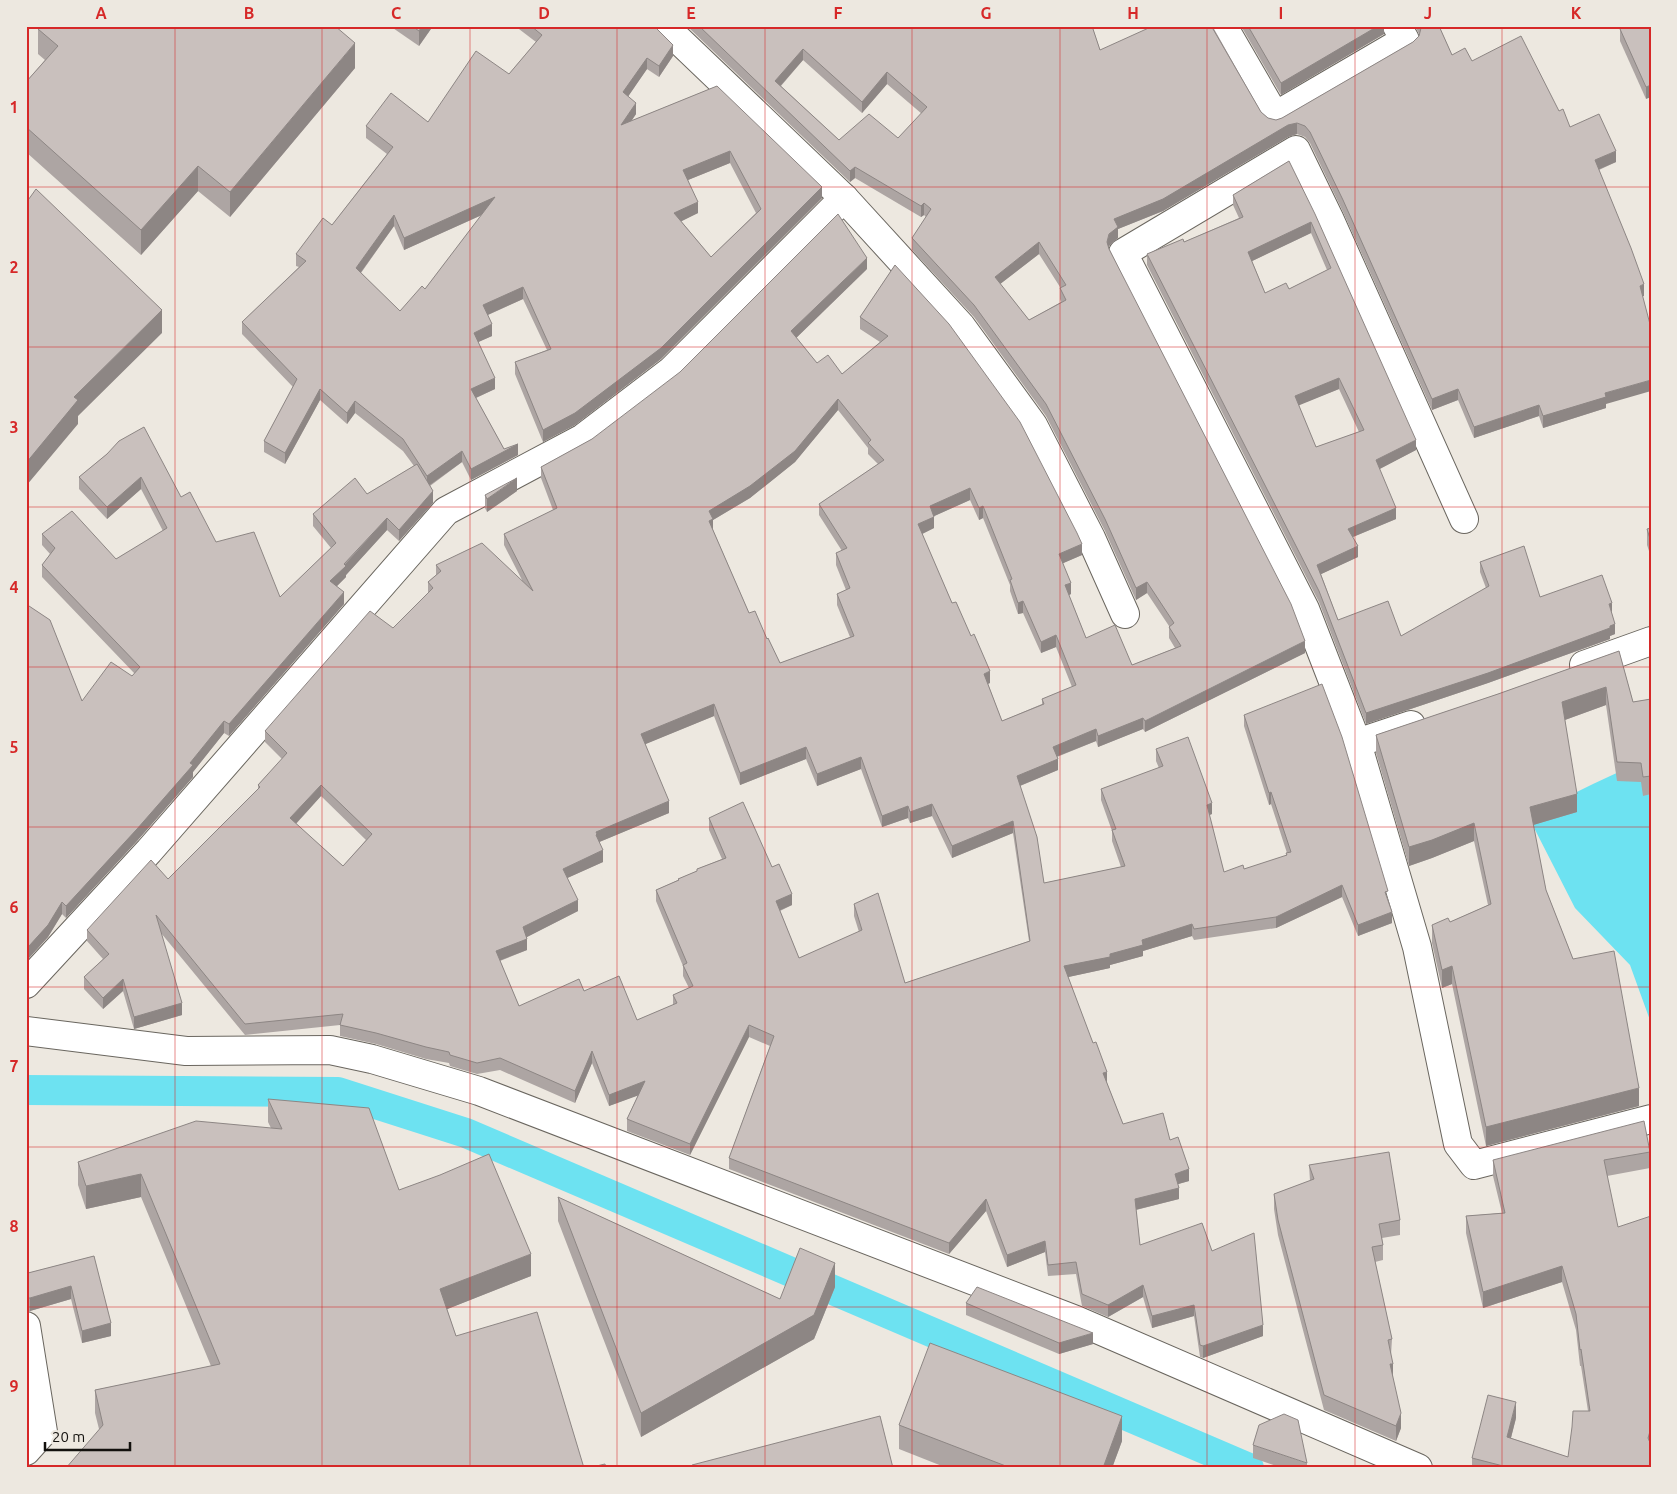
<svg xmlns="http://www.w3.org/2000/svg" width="1677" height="1494" font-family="Ubuntu,sans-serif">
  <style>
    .water { fill: #6de2f1 }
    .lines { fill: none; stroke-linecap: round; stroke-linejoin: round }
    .canal { stroke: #6de2f1; stroke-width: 30 }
    .minor-casing { stroke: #6a665f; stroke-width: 30 }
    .minor { stroke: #fff; stroke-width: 28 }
    .wall { fill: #ada5a3; fill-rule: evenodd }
    .shaded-wall { fill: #8d8684 }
    .building { fill: #c9c0bd; stroke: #8d8684; fill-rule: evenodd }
    .grid { fill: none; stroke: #d62828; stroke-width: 1; stroke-opacity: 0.55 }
    .neatline { fill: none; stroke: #d62828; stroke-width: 2 }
    .grid-label { font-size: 16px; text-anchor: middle; font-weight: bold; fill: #d62828 }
  </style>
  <rect width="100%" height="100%" fill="#ede8e0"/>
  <polygon class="water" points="1651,757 1651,1023 1630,965 1575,908 1528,816 1593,784"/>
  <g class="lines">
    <polyline class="canal" points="26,1090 338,1092 466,1133 1249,1468"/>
    <defs>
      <g id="minor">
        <polyline points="664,26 844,198 961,326 1033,425 1091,538 1125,614"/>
        <polyline points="1227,33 1275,116 1405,40 1397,26"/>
        <polyline points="1584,665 1651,641"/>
        <polyline points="1411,725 1357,743 1305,609 1123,253 1296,150 1329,218 1464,519"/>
        <polyline points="1357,743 1417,947 1458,1144 1474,1165 1651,1119"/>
        <polyline points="26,984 149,851 446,511 583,438 671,371 844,198"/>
        <polyline points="26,1031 186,1051 330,1050 372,1059 479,1091 1076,1320 1418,1468"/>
        <polyline points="26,1326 43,1432 26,1451"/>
      </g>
    </defs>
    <use href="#minor" class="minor-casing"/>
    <use href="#minor" class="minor"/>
  </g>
  <g class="wall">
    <polygon points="390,26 433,26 419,46"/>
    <path d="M515,26H654L673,56L659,77L647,69L628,96L636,114L631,121L717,86L822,198L661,359L575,425L543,442L515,374V362L547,350L523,299L488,315L492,336L478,342L495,389L476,398L504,449L518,455L471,480L462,462L430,486L433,503L399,541L387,530L346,575V577L337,586L344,604L229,736L224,733L193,772V777L137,841L66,918L62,914L48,937L29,958L26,956V604L82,701L132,676L135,674L42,577V565L50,554L42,545V534L116,559L163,531L141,489L107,519L79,489V477L107,454L181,497L216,542L280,597L331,548L313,526V514L367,494L414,466L403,451L355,413L347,424L320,400L285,464L264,452V441L293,387L242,334V322L299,267L296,266V254L332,225L387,154L366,138V126L428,122L509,74L536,42ZM730,163L756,213L711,257L681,221L698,213L688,180ZM482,215L425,289L400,311L361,273L394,226L404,250Z"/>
    <path d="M687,26H1092L1100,50L1213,27L1261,112L1268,118L1276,120L1282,118L1413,42L1419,36V34L1415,26H1439L1452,55L1472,61L1559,111L1570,127L1616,162L1599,170L1644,296H1642L1606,404V408L1543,428L1539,416L1474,438L1458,400L1432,410L1343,212L1310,143L1305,137L1297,134L1288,137L1163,211L1118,229V238L1109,246V248L1305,653L1145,732L1143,729L1098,747L1096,741L1057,757L1058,770L1020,786L1044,883L1121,867L1112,841V831L1101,800V789L1159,768L1156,761V749L1212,814L1209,815L1224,872L1244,869L1286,856V853H1287L1271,804L1269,805L1244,726V715L1388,899L1392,923L1358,936L1342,897L1276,928L1194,940L1192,936L1143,951V956L1110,965V968L1068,977L1107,1083L1123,1124L1170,1140L1189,1181L1178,1184L1179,1199L1136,1210L1140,1245L1212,1251L1263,1336L1203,1358L1200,1357L1194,1316L1152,1328L1143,1297L1108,1317L1082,1306L1076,1274L1048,1276L1045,1252L1007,1267L986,1211L949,1254L729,1169V1158L770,1046L749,1037L690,1155L627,1131V1119L638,1095L609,1106L592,1063L575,1103L500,1070L477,1074L450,1066L449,1063L426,1059L376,1044L340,1036V1025L245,1035L161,933L182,1015L134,1029L123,991L103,1009L84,989V977L103,959L87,941V930L168,879L258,790V785L282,759L265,742V731L393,628L428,593V582L436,575V565L522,580L504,545V534L553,510L541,478V467L592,439L867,269L796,338L817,363L842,374L880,342L860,329V317L895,265L1082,555L1063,563L1071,594L1069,595L1086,638L1132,665L1175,648L1169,638V626L1147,593L1136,600L1105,531L1046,416L974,317L912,250V238L926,217L924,215L921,217L855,178L850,182ZM803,60L862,113L887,84L922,114L898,138L839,140L781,86ZM1039,254L1060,287V299L1061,302L1029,320L1000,284ZM838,410L868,448V454L878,464L819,504V515L842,551L836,553V565L846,590L837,594V605L850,637L780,663L767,639L749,613L713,530V520L750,498L795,462ZM970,500L979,520L983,518L1010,585V591L1018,614L1023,613L1041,653L1056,647L1072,687L1042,699V704L1002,721L988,684L990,683L952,603L922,534L934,528V516ZM714,716L740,785L806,759L817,786L861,769L882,827L908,818L910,823L932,816L952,858L1013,833L1029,941L905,983L854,904V916L859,932L799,958L780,911L792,905L772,867L709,818V830L722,859L697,869V871L678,879V880L656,890V901L683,966V976L689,988L673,995V1005L637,1020L584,991L519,1006L500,961L527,950V937L578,911L567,878L603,862L599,842L669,813L645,744ZM321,796L366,840L343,866L296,824Z"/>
    <polygon points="1241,26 1384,26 1384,34 1281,95"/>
    <polygon points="1651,26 1646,99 1620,41 1620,29"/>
    <polygon points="38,29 355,68 230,217 198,191 141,255 26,152 26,82 45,60 38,54"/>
    <path d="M1289,161L1416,450L1379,469L1396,519L1353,537L1358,557L1321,574L1338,620L1401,636L1486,588L1480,572V562L1540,597L1612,614L1615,634L1610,636V639L1488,683L1366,724L1319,602L1147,265V254L1184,242L1239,218L1233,205V195ZM1311,233L1327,270L1289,289L1265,293L1252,261ZM1339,389L1359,432L1316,447L1298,405Z"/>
    <polygon points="517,491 487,512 485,508 485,495"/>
    <polygon points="1651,528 1651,557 1647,545 1647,529"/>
    <polygon points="1619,651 1633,702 1651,699 1651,794 1643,796 1641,782 1617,781 1606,705 1565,720 1577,812 1533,825 1546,890 1573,959 1639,1106 1486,1146 1452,984 1442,988 1432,943 1432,925 1450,922 1488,905 1474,841 1432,858 1409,866 1376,753 1376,735 1498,694"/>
    <polygon points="268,1099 399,1190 531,1276 447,1309 456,1336 584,1468 99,1429 95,1413 95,1390 211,1366 141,1197 86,1209 78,1185 78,1162 271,1128 268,1122"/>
    <polygon points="1650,1152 1650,1168 1607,1176 1651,1468 1472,1468 1472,1458 1516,1418 1511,1438 1568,1457 1588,1411 1581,1366 1580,1366 1576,1330 1562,1282 1483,1308 1466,1233 1466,1216 1502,1213 1493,1176 1493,1160"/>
    <polygon points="1309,1165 1400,1220 1400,1235 1382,1238 1383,1245 1383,1260 1375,1262 1392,1339 1391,1355 1393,1379 1401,1428 1396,1441 1324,1410 1278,1235 1274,1209 1274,1194 1310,1181"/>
    <polygon points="558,1197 780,1299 835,1287 814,1339 641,1437 558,1221"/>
    <polygon points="94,1256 111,1336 82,1343 71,1299 30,1311 26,1311 26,1268 28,1273"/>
    <polygon points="966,1303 1093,1344 1059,1354 966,1315"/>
    <polygon points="899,1425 1122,1441 1112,1468 947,1468 899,1449"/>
    <polygon points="1253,1445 1307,1463 1307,1468 1282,1468 1253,1458"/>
  </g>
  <g class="shaded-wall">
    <polygon points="422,26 433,26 419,46 419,31"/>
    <polygon points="1378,26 1384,26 1384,34 1281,95 1281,83"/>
    <polygon points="355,43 355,68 230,217 230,192"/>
    <polygon points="673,45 673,56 659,77 659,66"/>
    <polygon points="803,49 803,60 775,92 775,81"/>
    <polygon points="647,58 647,69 623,104 623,92"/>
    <polygon points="887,72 887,84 862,113 862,102"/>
    <polygon points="1651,85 1651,97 1646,99 1646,87"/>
    <polygon points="636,103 636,114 621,137 621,125"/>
    <polygon points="1297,123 1297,134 1288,137 1163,211 1118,229 1118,238 1109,246 1107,253 1107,242 1114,219 1288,125"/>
    <polygon points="730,151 730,163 683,182 683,170"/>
    <polygon points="1616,151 1616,162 1595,171 1595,160"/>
    <polygon points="198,166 198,191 141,255 141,230"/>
    <polygon points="855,167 855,178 850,182 850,171"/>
    <polygon points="822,187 822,198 661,359 575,425 543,442 543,430"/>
    <polygon points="495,197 495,209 404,250 404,238"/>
    <polygon points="698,202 698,213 674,225 674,213"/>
    <polygon points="924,203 924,215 921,217 921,206"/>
    <polygon points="394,215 394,226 356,279 356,268"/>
    <polygon points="1311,222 1311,233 1248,263 1248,252"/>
    <polygon points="1039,242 1039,254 995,288 995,277"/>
    <polygon points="867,258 867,269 791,343 791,331"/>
    <polygon points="1644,284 1644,296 1640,297 1640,286"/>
    <polygon points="523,287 523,299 483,317 483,305"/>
    <polygon points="162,310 162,333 78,416 78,424 26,486 26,463 74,397"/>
    <polygon points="492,324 492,336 474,344 474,333"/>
    <polygon points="495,378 495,389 471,400 471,389"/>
    <polygon points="1339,378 1339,389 1295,407 1295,396"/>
    <polygon points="1651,380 1651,391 1606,404 1606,408 1543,428 1543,416 1605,393"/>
    <polygon points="320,389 320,400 285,464 285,453"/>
    <polygon points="1458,389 1458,400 1432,410 1432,399"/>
    <polygon points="838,399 838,410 795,462 750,498 713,520 713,531 709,533 709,511"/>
    <polygon points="355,401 355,413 347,424 347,413"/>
    <polygon points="1539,405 1539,416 1474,438 1474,427"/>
    <polygon points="1416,440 1416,450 1376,471 1376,460"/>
    <polygon points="518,444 518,455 471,480 471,469"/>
    <polygon points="462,451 462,462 427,487 427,476"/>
    <polygon points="141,477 141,489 107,519 107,507"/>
    <polygon points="517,478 517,491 487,512 487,499"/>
    <polygon points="970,488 970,500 930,518 930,506"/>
    <polygon points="433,491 433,503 399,541 399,530"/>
    <polygon points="983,506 983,518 979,520 979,508"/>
    <polygon points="1396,508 1396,519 1348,539 1348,529"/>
    <polygon points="934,517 934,528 918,536 918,524"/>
    <polygon points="387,518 387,530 346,575 346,577 330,593 330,581"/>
    <polygon points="1082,544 1082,555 1059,565 1059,554"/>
    <polygon points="1358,546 1358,557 1317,576 1317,565"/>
    <polygon points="1147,582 1147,593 1136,600 1136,588"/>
    <polygon points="1071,583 1071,594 1065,597 1065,585"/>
    <polygon points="344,592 344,604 229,736 229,724"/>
    <polygon points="1023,601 1023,613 1018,614 1018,603"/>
    <polygon points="1612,603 1612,614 1609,604"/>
    <polygon points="1615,624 1615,634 1610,636 1610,639 1488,683 1366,724 1366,713"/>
    <polygon points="1056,635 1056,647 1041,653 1041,642"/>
    <polygon points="1305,641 1305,653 1145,732 1145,721"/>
    <polygon points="990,671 990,683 984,685 984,674"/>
    <polygon points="1606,687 1606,705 1562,721 1562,702"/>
    <polygon points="714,704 714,716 641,746 641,734"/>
    <polygon points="1143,718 1143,729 1098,747 1098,736"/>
    <polygon points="224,721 224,733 193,772 193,777 137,841 66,918 66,906 190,763"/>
    <polygon points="1096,729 1096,741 1053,758 1053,747"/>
    <polygon points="806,747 806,759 740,785 740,773"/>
    <polygon points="861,757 861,769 817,786 817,774"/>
    <polygon points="1058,759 1058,770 1017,787 1017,776"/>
    <polygon points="321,785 321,796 290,830 290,818"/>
    <polygon points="1271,792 1271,804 1269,805 1269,793"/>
    <polygon points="1577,794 1577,812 1530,826 1530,807"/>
    <polygon points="669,801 669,813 597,843 596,846 596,832"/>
    <polygon points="1212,803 1212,814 1207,816 1207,805"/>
    <polygon points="932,804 932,816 910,823 910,812"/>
    <polygon points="908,806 908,818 882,827 882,816"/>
    <polygon points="1013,821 1013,833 952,858 952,846"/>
    <polygon points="1474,823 1474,841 1432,858 1409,866 1409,847"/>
    <polygon points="603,850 603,862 563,880 563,869"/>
    <polygon points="1342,885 1342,897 1276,928 1276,917"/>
    <polygon points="792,894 792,905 776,912 776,901"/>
    <polygon points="578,900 578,911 523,939 523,927"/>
    <polygon points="62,902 62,914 48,937 29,958 29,946"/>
    <polygon points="1392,912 1392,923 1358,936 1358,925"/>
    <polygon points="1192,924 1192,936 1143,951 1143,956 1110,965 1110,968 1064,978 1064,966 1110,954 1142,940"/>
    <polygon points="527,939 527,950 496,962 496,951"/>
    <polygon points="1452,966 1452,984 1442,988 1442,970"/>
    <polygon points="123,979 123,991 103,1009 103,998"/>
    <polygon points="182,1003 182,1015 134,1029 134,1017"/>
    <polygon points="749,1025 749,1037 690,1155 690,1144"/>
    <polygon points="592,1051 592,1063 575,1103 575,1091"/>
    <polygon points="1107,1072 1107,1083 1103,1085 1103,1073"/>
    <polygon points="645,1081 645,1093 609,1106 609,1095"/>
    <polygon points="1639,1088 1639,1106 1486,1146 1486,1127"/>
    <polygon points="1189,1169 1189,1181 1175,1185 1175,1174"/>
    <polygon points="141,1174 141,1197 86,1209 86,1186"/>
    <polygon points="1179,1188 1179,1199 1135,1210 1135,1199"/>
    <polygon points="986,1199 986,1211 949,1254 949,1243"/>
    <polygon points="1045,1241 1045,1252 1007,1267 1007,1255"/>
    <polygon points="531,1254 531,1276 440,1312 440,1289"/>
    <polygon points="835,1263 835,1287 814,1339 641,1437 641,1413"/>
    <polygon points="1562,1266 1562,1282 1483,1308 1483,1292"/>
    <polygon points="1143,1285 1143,1297 1108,1317 1108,1305"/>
    <polygon points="71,1286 71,1299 30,1311 30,1298"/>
    <polygon points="1194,1305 1194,1316 1152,1328 1152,1316"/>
    <polygon points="111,1323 111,1336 82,1343 82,1331"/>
    <polygon points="1263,1325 1263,1336 1203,1358 1203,1346"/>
    <polygon points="1093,1333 1093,1344 1059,1354 1059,1343"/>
    <polygon points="1390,1364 1393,1364 1393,1379"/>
    <polygon points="1516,1402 1516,1418 1507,1453 1507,1437"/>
    <polygon points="1401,1413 1401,1428 1396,1441 1396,1426"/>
    <polygon points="1122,1416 1122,1441 1112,1468 1103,1468"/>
    <polygon points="1651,1428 1651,1444 1648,1438"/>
  </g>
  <g class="building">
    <polygon points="40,26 335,26 355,43 230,192 198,166 141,230 26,127 26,82 58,46 38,29"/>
    <polygon points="412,26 422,26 419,31"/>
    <path d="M531,26H654L673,45L659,66L647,58L623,92L636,103L621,125L717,86L822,187L661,348L575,413L543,430L515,362L551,349L523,287L483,305L492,324L474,333L495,378L471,389L504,449L518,444L471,469L462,451L427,476L403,439L355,401L347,413L320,389L285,453L264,441L297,379L242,322L306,261L296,254L323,218L332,225L393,147L366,126L391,93L428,122L476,51L509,74L542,35ZM730,151L761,209L711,257L674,213L698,202L683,170ZM495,197L425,289L422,286L400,311L356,268L394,215L404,238Z"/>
    <path d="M699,26H1092L1100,50L1153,26H1213V29L1261,112L1268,118L1276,120L1282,118L1413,42L1419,36L1421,28L1420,26H1439L1452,55L1465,48L1472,61L1521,36L1559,111L1563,109L1570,127L1599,114L1616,151L1595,160L1631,248L1644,284L1640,286L1651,328V380L1605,393L1606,397L1543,416L1539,405L1474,427L1458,389L1432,399L1343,200L1310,132L1305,126L1297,123L1288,125L1163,199L1114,219L1118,227L1109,234L1107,242L1109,249L1291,604L1305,641L1145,721L1143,718L1098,736L1096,729L1053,747L1058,759L1017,776L1037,837L1044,883L1125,866L1112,830L1116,829L1101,789L1163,766L1156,749L1188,737L1212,803L1207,805L1224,872L1243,865L1244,869L1287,855L1286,853L1291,852L1271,792L1269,793L1244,715L1322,684L1342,737L1388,891L1385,892L1392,912L1358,925L1342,885L1276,917L1194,929L1192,924L1142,940L1143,945L1110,954V957L1064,966L1093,1043L1096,1042L1107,1072L1103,1073L1123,1124L1163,1113L1170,1140L1178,1137L1189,1169L1175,1174L1179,1188L1135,1199L1140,1245L1202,1223L1212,1251L1254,1233L1263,1325L1203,1346L1200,1345L1194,1305L1152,1316L1143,1285L1108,1305L1082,1294L1076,1262L1048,1265L1045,1241L1007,1255L986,1199L949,1243L729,1158L774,1036L749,1025L690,1144L627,1119L645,1081L609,1095L592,1051L575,1091L500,1058L477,1063L450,1055L449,1052L426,1047L376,1033L340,1025L343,1014L245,1024L156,915L182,1003L134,1017L123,979L103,998L84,977L109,954L87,930L151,860L168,879L260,787L258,785L287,753L265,731L370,611L393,628L433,588L428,582L441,571L436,565L482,543L533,591L504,534L557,508L541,467L592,439L680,372L838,214L867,258L791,331L817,363L828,355L842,374L888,336L860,317L895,265L949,324L1020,422L1077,533L1082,544L1059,554L1071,583L1065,585L1086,638L1115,625L1132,665L1181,646L1169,627L1174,623L1147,582L1136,588L1105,519L1046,404L974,305L912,238L931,209L924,203L921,206L855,167L850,171ZM803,49L862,102L887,72L927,107L898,138L869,114L839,140L775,81ZM1039,242L1066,285L1060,288L1066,300L1029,320L995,277ZM838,399L871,440L868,443L884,460L819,504L847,548L836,553L850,588L837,594L854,636L780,663L768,638L767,639L755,611L749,613L709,521L713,519L709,511L750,486L795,451ZM970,488L979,508L983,506L1012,579L1010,580L1018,603L1023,601L1041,642L1056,635L1076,685L1042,699L1044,704L1002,721L984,674L990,671L974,634L971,636L956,602L952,603L918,524L934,517L930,506ZM714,704L740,773L806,747L817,774L861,757L882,816L908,806L910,812L932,804L952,846L1013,821L1030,941L905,983L878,893L854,904L862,930L799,958L776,901L792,894L779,864L772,867L743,802L709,818L726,858L697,869V871L678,879L679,880L656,890L687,963L683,965L693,986L673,995L677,1003L637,1020L619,976L584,991L579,979L519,1006L496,951L527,939L523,927L578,900L563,869L603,850L596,835L597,834L596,832L669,801L641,734ZM321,785L372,834L343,866L290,818Z"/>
    <polygon points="1248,26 1378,26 1281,83"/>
    <polygon points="1627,26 1651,26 1651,85 1646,87 1620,29"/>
    <path d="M1289,161L1315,214L1416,440L1376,460L1396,508L1348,529L1358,546L1317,565L1338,620L1388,601L1401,636L1489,586L1480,562L1524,546L1540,597L1602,575L1612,603L1609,604L1615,624L1610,626V628L1488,673L1366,713L1319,591L1147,254L1183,239L1184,242L1243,217L1233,195ZM1311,222L1331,268L1289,289L1286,283L1265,293L1248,252ZM1339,378L1364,430L1316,447L1295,396Z"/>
    <polygon points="36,189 162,310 74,397 78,400 26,463 26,203"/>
    <polygon points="144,427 181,497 190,492 216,542 254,532 280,597 336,543 313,514 355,478 367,494 417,464 433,491 399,530 387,518 344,564 346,566 330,581 344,592 229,724 224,721 190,763 193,765 137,829 66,906 62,902 48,925 29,946 26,944 26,604 50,620 82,701 111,662 132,676 140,667 42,565 55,548 42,534 72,511 116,559 167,528 141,477 107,507 79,477 107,454 119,441"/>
    <polygon points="517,478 487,499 485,495"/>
    <polygon points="1651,528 1651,542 1647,529"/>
    <polygon points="1619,651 1633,702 1651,699 1651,776 1643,777 1641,763 1617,762 1606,687 1562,702 1577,794 1530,807 1546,890 1573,959 1614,951 1639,1088 1486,1127 1452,966 1442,970 1432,925 1448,918 1450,922 1491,904 1474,823 1432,840 1409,847 1376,735 1498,694"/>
    <polygon points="268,1099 369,1108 399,1190 440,1175 489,1154 531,1254 440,1289 456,1336 537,1312 584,1468 66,1468 103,1425 95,1390 220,1364 141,1174 86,1186 78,1162 196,1121 282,1129"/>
    <polygon points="1644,1121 1650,1152 1604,1160 1618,1227 1651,1216 1651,1428 1648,1438 1651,1445 1651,1468 1511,1468 1472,1458 1488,1395 1516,1402 1507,1437 1568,1457 1572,1427 1573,1411 1590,1411 1581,1349 1580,1350 1576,1314 1562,1266 1483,1292 1466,1216 1505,1213 1493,1160"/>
    <polygon points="1389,1152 1400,1220 1379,1224 1383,1245 1372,1247 1392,1339 1388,1340 1393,1364 1390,1364 1401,1413 1396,1426 1324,1395 1278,1220 1274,1194 1314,1179 1309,1165"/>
    <polygon points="558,1197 780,1299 800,1248 835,1263 814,1315 641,1413"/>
    <polygon points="94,1256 111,1323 82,1331 71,1286 30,1298 26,1298 26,1268 28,1273"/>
    <polygon points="977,1287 1093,1333 1059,1343 966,1303"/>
    <polygon points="930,1343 1122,1416 1103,1468 1011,1468 899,1425"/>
    <polygon points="1284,1414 1298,1420 1307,1463 1253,1445 1259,1425"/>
    <polygon points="880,1416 893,1468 693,1468 692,1465"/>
    <polygon points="605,1464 606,1468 588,1468"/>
  </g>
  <path class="grid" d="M175,26V1468M322,26V1468M470,26V1468M617,26V1468M765,26V1468M912,26V1468M1060,26V1468M1207,26V1468M1355,26V1468M1502,26V1468M26,187H1651M26,347H1651M26,507H1651M26,667H1651M26,827H1651M26,987H1651M26,1147H1651M26,1307H1651"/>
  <rect width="1677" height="1494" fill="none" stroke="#ede8e0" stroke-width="55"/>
  <path d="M45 1442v8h85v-8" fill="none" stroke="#13110e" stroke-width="2.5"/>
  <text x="52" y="1442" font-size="15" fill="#13110e" stroke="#ede8e0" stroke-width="4" paint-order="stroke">20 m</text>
  <rect x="28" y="28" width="1622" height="1438" class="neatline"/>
  <g class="grid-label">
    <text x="101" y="19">A</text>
    <text x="249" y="19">B</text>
    <text x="396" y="19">C</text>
    <text x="544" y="19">D</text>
    <text x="691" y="19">E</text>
    <text x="838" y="19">F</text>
    <text x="986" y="19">G</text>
    <text x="1133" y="19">H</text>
    <text x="1281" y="19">I</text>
    <text x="1428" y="19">J</text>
    <text x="1576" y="19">K</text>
    <text x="14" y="113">1</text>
    <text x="14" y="273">2</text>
    <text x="14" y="433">3</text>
    <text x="14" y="593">4</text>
    <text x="14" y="753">5</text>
    <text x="14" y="913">6</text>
    <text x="14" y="1072">7</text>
    <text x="14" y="1232">8</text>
    <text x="14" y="1392">9</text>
  </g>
</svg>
